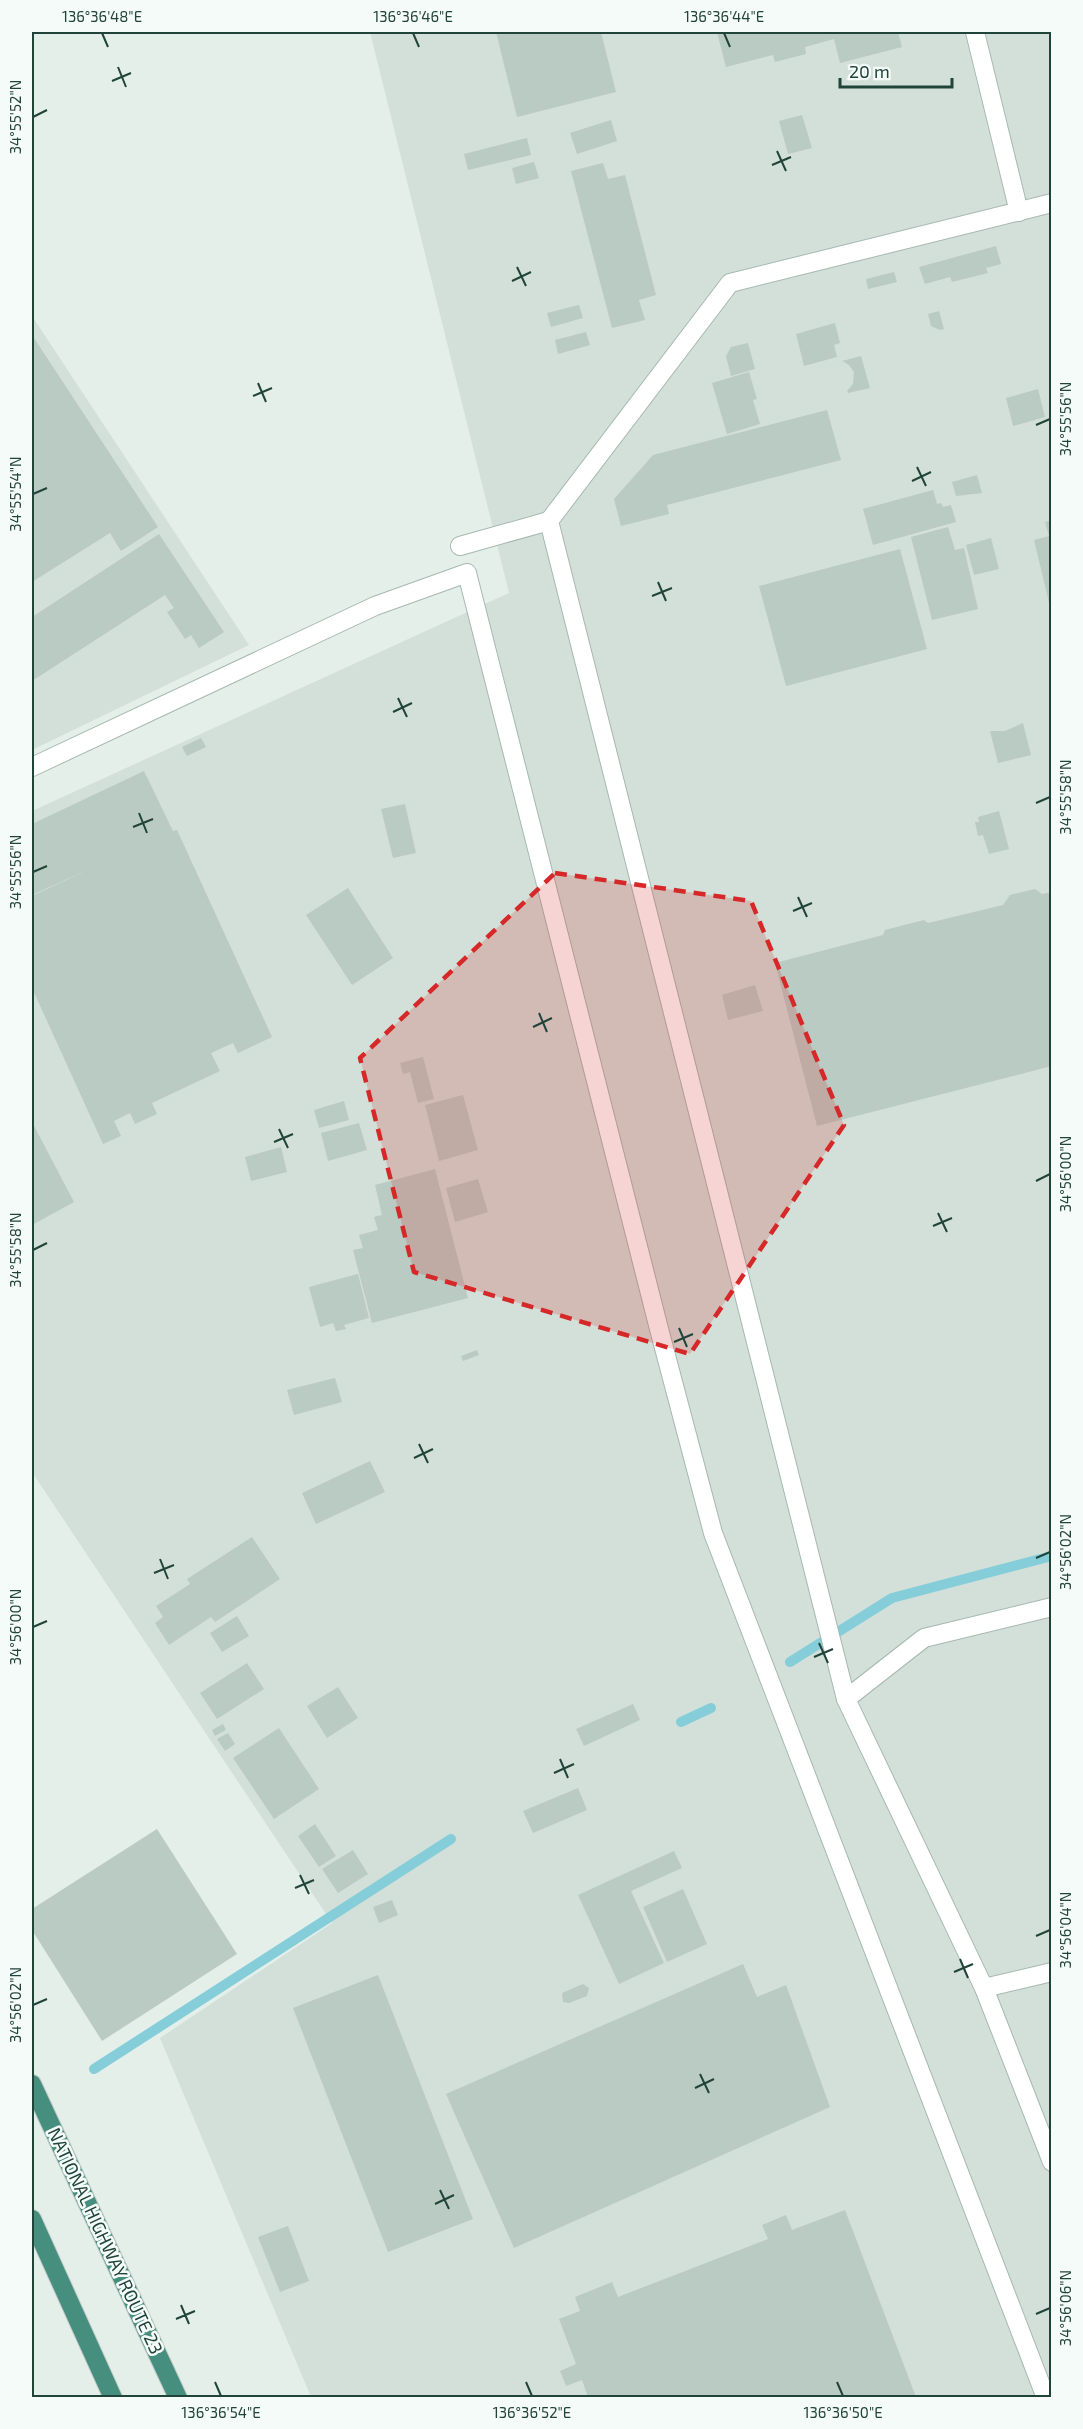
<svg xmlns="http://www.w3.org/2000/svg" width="1083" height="2429" font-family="'Exo 2',sans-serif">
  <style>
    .built { fill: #d2e0d9 }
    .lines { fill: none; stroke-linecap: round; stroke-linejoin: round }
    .stream { stroke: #86cdda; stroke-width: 10 }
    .building { fill: #b9cbc3 }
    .service-casing { stroke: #a6b8b2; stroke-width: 20 }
    .trunk-casing { stroke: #c1cbc8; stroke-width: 20 }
    .service { stroke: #fff; stroke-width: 18 }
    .trunk { stroke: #468f7e; stroke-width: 18 }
    .marked { fill: #d62828; fill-opacity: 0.2; stroke: #d62828; stroke-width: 4.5; stroke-dasharray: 12 8; stroke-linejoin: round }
    .ticks { fill: none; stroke: #21443a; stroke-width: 2 }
    .labels { text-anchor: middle; stroke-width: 5; stroke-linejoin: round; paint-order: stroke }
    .street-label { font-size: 18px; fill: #21443a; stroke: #f5fbf8 }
    .neatline { fill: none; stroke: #21443a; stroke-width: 2 }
    .ticks-label { font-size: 15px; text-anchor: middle; fill: #21443a }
  </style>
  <rect width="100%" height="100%" fill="#e4efea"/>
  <g class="built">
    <polygon points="370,32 1051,32 1051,2397 311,2397 160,2038 332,1923 32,1472 32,811 509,593"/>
    <polygon points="32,316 249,645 32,750"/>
  </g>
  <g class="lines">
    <g class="stream">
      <polyline points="790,1662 892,1598 1052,1556"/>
      <polyline points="681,1722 711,1708"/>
      <polyline points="94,2069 451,1839"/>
    </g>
  </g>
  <g class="building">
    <polygon points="496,32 601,32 616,92 517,117"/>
    <polygon points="717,32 898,32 902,47 840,63 834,39 805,47 806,54 775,62 773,55 726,67"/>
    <polygon points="802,115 812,148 788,154 779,121"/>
    <polygon points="611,120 617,141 577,154 570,133"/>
    <polygon points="527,138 531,155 468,170 464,154"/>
    <polygon points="534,162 539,178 516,184 512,168"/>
    <polygon points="603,163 608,179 625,175 656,295 639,300 645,320 612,328 571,171"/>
    <polygon points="996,246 1001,264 986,268 988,273 952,282 950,277 925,284 919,267"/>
    <polygon points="894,272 897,282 868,289 866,279"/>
    <polygon points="579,305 583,318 551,327 547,313"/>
    <polygon points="939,311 944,329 940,330 931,326 928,314"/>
    <polygon points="835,323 840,343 834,345 837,357 804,366 796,334"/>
    <polygon points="586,332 590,345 558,354 555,340"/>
    <polygon points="32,335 158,527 121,551 110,533 32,582"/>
    <polygon points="748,343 755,369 731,376 726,356 731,347"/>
    <polygon points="861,356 870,388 848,393 847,391 853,384 854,372 849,365 842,361"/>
    <polygon points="749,372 757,399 753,400 760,424 727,434 712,383"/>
    <polygon points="1038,389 1045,417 1013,426 1006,398"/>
    <polygon points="827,410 841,460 667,505 669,514 621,526 614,499 653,455"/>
    <polygon points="977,475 982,493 956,496 952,482"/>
    <polygon points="933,490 937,504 941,503 943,507 951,505 956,522 873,545 863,509"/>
    <polygon points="1052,520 1052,611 1051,611 1034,540 1049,536 1045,522"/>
    <polygon points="948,527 955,550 964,548 978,609 932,620 911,537"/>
    <polygon points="159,534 224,632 199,648 191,635 185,639 167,612 174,608 165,595 32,681 32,617"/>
    <polygon points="991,538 999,569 974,575 966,545"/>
    <polygon points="900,549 927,649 786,686 759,586"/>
    <polygon points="1023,723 1031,755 998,763 990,731 1005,731"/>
    <polygon points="201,738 206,747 187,756 182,747"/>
    <polygon points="144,771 173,831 177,830 272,1037 238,1053 233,1043 211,1053 220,1071 152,1103 157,1114 135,1124 130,1113 114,1121 121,1136 103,1144 32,988 32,896 94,867 32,895 32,824"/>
    <polygon points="405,804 416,853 393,858 381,809"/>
    <polygon points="999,811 1009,849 989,854 983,835 978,836 975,822 979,822 978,817"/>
    <polygon points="348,888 393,958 352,985 306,915"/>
    <polygon points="1035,889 1042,894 1052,892 1052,1066 817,1126 775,963 883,935 885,930 924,920 928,923 1003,905 1010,895"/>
    <polygon points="755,985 763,1011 728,1020 722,995"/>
    <polygon points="423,1057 434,1099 418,1103 410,1072 403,1074 400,1063"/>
    <polygon points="463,1095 478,1150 439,1161 425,1105"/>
    <polygon points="344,1101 349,1120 319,1128 314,1110"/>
    <polygon points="32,1122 74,1202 32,1225"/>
    <polygon points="359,1123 367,1150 328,1161 321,1133"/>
    <polygon points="281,1147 287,1172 251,1181 245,1157"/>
    <polygon points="435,1169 468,1298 372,1323 353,1250 363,1248 359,1235 378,1230 374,1217 382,1215 375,1185"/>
    <polygon points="478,1179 488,1212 455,1222 446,1188"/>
    <polygon points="358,1274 369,1318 344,1325 346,1329 336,1331 333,1323 320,1327 309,1287"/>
    <polygon points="477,1350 479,1355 463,1361 461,1356"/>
    <polygon points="335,1378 342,1402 294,1415 287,1390"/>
    <polygon points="370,1461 385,1492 316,1524 302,1493"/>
    <polygon points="252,1537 280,1579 215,1622 211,1617 169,1645 155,1623 163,1617 156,1606 190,1584 187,1579"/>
    <polygon points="237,1616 249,1636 222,1652 210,1633"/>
    <polygon points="247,1663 264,1689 217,1719 200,1693"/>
    <polygon points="338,1687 358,1718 327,1738 307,1706"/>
    <polygon points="633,1704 640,1720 584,1746 576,1729"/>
    <polygon points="223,1724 226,1730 215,1736 212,1730"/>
    <polygon points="279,1728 319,1789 274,1819 233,1758"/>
    <polygon points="228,1733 235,1744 225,1751 217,1739"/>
    <polygon points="578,1788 587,1810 533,1833 523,1811"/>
    <polygon points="315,1824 336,1856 319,1867 298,1836"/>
    <polygon points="157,1829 237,1954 102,2041 32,1930 32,1909"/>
    <polygon points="353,1850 368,1874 338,1893 322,1869"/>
    <polygon points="674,1851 682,1868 631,1891 664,1963 619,1984 578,1895"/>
    <polygon points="683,1889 707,1944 667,1962 643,1907"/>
    <polygon points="392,1900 398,1915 379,1923 373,1907"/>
    <polygon points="743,1964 757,1997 786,1985 830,2107 514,2248 446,2094"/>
    <polygon points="378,1975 473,2219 388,2252 293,2008"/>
    <polygon points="583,1984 589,1988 587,1996 569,2003 563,2002 562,1993"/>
    <polygon points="845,2210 916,2397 588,2397 582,2380 566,2386 560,2371 576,2364 559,2319 580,2311 575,2297 612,2282 618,2297 768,2239 762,2225 786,2215 792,2230"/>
    <polygon points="288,2226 309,2281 280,2292 258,2237"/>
  </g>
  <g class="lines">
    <defs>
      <g id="service">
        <polyline points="975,32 1019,212"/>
        <polyline points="1052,203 730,283 549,521 846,1699 984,1988 1052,2162"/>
        <polyline points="460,546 549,521"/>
        <polyline points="32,767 375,606 467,573 659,1329 713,1533 1046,2398"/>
        <polyline points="846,1699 924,1638 1052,1607"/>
        <polyline points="984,1988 1052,1972"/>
      </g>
      <g id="trunk">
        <polyline points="32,2084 178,2398"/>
        <polyline points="32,2219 113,2398"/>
      </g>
    </defs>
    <use href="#service" class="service-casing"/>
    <use href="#trunk" class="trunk-casing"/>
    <use href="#service" class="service"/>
    <use href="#trunk" class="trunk"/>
  </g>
  <path class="marked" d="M555,873L751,901L844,1125L690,1354L414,1272L360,1058Z"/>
  <path class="ticks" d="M102,33L108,47M413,33L419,47M724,33L730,47M118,67L126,87M112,81L131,73M33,117L47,110M777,151L786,171M772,165L791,157M517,267L526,286M512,281L531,272M258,383L266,402M253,396L272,388M1036,425L1050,419M917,467L926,486M912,481L931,472M33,494L47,488M658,582L666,601M652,596L672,588M398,698L407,717M393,712L412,703M1036,803L1050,797M139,813L147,833M133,827L153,819M33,872L47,866M798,897L807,917M793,911L812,903M539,1013L547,1032M533,1027L552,1018M279,1129L288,1148M274,1142L293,1134M1036,1181L1050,1174M938,1213L947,1232M933,1226L952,1218M33,1250L47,1243M679,1328L687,1347M674,1342L693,1334M419,1444L428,1463M414,1458L433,1449M1036,1558L1050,1552M160,1559L168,1579M154,1573L174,1565M33,1627L47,1621M819,1643L828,1663M814,1657L833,1649M560,1759L568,1778M554,1773L574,1764M300,1875L309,1894M295,1888L314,1880M1036,1936L1050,1930M960,1959L968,1978M954,1972L973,1964M33,2005L47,1999M700,2074L709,2093M695,2088L714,2079M440,2190L449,2209M435,2204L454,2195M181,2305L189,2324M1036,2314L1050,2308M176,2319L195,2311M215,2382L221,2396M526,2382L532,2396M837,2382L843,2396"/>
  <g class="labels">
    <g class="street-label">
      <text transform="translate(105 2241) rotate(65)" y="6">NATIONAL HIGHWAY ROUTE 23</text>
    </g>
  </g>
  <rect width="1083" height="2429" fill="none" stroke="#f5fbf8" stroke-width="66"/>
  <path d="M840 78v9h112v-9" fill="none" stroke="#21443a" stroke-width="3"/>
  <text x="849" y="78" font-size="18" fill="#21443a" stroke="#f5fbf8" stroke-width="4.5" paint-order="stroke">20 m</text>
  <rect x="33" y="33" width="1017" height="2363" class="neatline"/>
  <g class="ticks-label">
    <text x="102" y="22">136°36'48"E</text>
    <text x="413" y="22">136°36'46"E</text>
    <text x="724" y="22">136°36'44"E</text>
    <text transform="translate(16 117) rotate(-90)" y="5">34°55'52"N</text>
    <text transform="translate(1066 419) rotate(-90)" y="5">34°55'56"N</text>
    <text transform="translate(16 494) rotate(-90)" y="5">34°55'54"N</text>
    <text transform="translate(1066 797) rotate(-90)" y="5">34°55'58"N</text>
    <text transform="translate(16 872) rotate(-90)" y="5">34°55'56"N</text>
    <text transform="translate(1066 1174) rotate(-90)" y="5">34°56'00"N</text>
    <text transform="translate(16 1250) rotate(-90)" y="5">34°55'58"N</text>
    <text transform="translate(1066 1552) rotate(-90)" y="5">34°56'02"N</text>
    <text transform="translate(16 1627) rotate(-90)" y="5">34°56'00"N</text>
    <text transform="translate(1066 1930) rotate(-90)" y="5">34°56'04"N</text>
    <text transform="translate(16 2005) rotate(-90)" y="5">34°56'02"N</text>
    <text transform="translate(1066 2308) rotate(-90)" y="5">34°56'06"N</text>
    <text x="221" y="2418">136°36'54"E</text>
    <text x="532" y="2418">136°36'52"E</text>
    <text x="843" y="2418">136°36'50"E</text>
  </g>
</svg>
